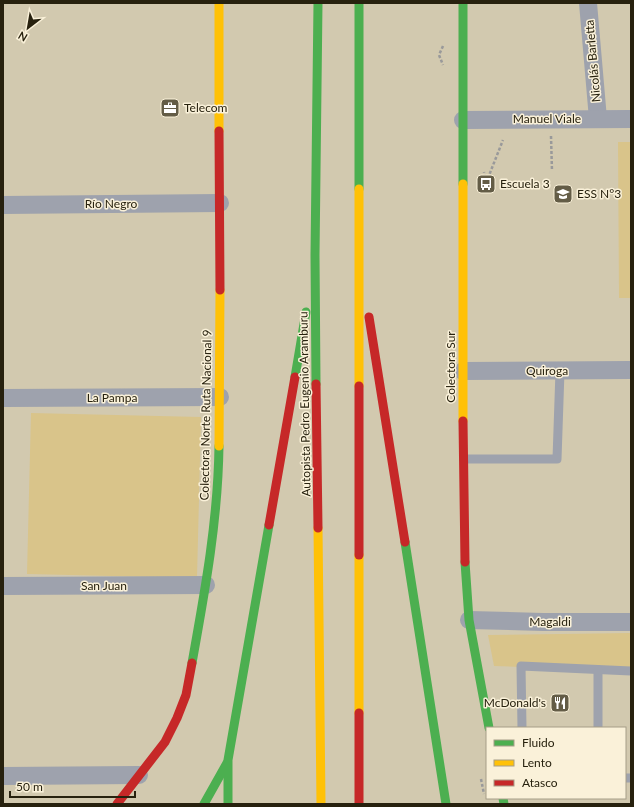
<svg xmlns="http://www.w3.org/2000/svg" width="634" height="807" font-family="Lato,sans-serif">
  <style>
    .green { fill: #d9c48a }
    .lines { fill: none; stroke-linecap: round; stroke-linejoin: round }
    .path { stroke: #99999a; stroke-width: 2.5; stroke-dasharray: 3 2; stroke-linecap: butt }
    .lane { stroke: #9ea2ad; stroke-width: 9 }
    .street { stroke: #9ea2ad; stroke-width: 18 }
    .fast { stroke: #4caf50; stroke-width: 9 }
    .slow { stroke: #ffc107; stroke-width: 9 }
    .jam { stroke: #c62828; stroke-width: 9 }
    .labels { text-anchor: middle; stroke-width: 3; stroke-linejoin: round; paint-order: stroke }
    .street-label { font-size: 12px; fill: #27210e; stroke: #faf1d9 }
    .poi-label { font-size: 12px; fill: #27210e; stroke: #faf1d9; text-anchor: start }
  </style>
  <rect width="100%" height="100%" fill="#d2c9af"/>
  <g class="green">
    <polygon points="618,142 631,142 631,298 619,298"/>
    <polygon points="31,413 201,417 197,578 27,574"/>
    <polygon points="631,633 631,671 494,666 488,635"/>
  </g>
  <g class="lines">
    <g class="path">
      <polyline points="443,46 439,55 443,65"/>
      <polyline points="551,136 552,171"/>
      <polyline points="486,183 503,140"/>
      <polyline points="483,192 486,184 484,172"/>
      <polyline points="481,779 484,794"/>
    </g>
    <g class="lane">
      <polyline points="464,459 557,459 560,371"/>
      <polyline points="522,728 521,666 631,671"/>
      <polyline points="598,728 598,670"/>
      <polyline points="625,778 631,778"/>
    </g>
    <g class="street">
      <polyline points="588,3 598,119"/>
      <polyline points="463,120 631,119"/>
      <polyline points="3,205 220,203"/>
      <polyline points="463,371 631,370"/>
      <polyline points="3,398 220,397"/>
      <polyline points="3,586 206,585"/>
      <polyline points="469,620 543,622 631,622"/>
      <polyline points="3,776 139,775"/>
    </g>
    <g class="fast">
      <polyline points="359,3 359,189"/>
      <polyline points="463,3 463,184"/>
      <polyline points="295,377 306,312"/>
      <polyline points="316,384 315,255 318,3"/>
      <polyline points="405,542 446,804"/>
      <polyline points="465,562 469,620 489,728"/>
      <path d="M192,663C205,591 218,520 219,446"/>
      <polyline points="503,798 504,804"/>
      <polyline points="204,804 227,763"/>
      <polyline points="228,804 228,760 269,525"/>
    </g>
    <g class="slow">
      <polyline points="219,3 219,131"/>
      <polyline points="463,184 463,421"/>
      <polyline points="359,189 359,386"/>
      <polyline points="219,446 220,290"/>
      <polyline points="318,528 321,804"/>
      <polyline points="359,555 359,713"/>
    </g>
    <g class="jam">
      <polyline points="219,131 220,290"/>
      <polyline points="369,317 405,542"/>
      <polyline points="316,384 318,528"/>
      <polyline points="359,386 359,555"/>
      <polyline points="463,421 465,562"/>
      <polyline points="269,525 295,377"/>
      <polyline points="359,713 359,804"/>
      <polyline points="117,804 165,742 177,718 186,695 192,663"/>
    </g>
  </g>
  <defs>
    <symbol id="office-square" viewBox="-11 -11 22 22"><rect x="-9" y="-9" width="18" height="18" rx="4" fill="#635c46" stroke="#faf1d9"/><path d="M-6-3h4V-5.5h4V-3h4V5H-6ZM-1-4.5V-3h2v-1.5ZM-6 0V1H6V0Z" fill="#fff"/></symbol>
    <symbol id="bus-square" viewBox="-11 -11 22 22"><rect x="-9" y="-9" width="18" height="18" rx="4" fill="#635c46" stroke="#faf1d9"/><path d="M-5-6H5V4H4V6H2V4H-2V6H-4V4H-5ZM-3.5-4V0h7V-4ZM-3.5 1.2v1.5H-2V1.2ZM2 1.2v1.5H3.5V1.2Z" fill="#fff"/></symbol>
    <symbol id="school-square" viewBox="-11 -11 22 22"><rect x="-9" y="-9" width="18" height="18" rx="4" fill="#635c46" stroke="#faf1d9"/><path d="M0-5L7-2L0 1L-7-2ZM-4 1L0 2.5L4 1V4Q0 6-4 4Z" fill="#fff"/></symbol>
    <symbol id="restaurant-square" viewBox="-11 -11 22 22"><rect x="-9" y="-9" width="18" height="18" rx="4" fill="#635c46" stroke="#faf1d9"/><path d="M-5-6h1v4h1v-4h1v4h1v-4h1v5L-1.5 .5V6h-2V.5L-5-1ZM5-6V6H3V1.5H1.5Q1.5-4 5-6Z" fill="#fff"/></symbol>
  </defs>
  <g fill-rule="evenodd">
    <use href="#office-square" x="159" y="97" width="22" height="22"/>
    <use href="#bus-square" x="475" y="173" width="22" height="22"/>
    <use href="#school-square" x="552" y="183" width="22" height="22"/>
    <use href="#restaurant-square" x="549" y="692" width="22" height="22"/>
  </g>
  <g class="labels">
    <g class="street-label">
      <text transform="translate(593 61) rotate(-95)" y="4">Nicolás Barletta</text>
      <text x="547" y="123">Manuel Viale</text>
      <text x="111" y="208">Río Negro</text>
      <text transform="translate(451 367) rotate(-90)" y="4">Colectora Sur</text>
      <text x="547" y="375">Quiroga</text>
      <text x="112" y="402">La Pampa</text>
      <text transform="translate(305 404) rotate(-91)" y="4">Autopista Pedro Eugenio Aramburu</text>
      <text transform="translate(206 415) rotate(-89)" y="4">Colectora Norte Ruta Nacional 9</text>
      <text x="104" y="590">San Juan</text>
      <text x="550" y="626">Magaldi</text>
    </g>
    <g class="poi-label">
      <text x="184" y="112">Telecom</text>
      <text x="500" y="188">Escuela 3</text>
      <text x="577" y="198">ESS N°3</text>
      <text x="546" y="707" text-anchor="end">McDonald's</text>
    </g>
  </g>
  <rect width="634" height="807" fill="none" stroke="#27210e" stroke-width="8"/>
  <rect x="486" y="727" width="140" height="72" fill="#faf1d9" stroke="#a69e88"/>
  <rect x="494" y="740" width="20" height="6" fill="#4caf50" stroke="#a69e88"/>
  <text x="522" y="747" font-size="12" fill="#27210e">Fluido</text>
  <rect x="494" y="760" width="20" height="6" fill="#ffc107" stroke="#a69e88"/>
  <text x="522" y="767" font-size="12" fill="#27210e">Lento</text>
  <rect x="494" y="780" width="20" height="6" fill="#c62828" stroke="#a69e88"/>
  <text x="522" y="787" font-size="12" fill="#27210e">Atasco</text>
  <g transform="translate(28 28) rotate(211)" stroke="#faf1d9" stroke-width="3" paint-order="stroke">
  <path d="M0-3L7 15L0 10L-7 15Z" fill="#27210e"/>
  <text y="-6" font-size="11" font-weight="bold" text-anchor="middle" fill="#27210e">N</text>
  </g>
  <path d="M10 791v6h125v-6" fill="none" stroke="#27210e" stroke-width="2"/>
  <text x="16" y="791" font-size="12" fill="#27210e" stroke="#faf1d9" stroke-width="3" paint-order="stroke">50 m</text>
</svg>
